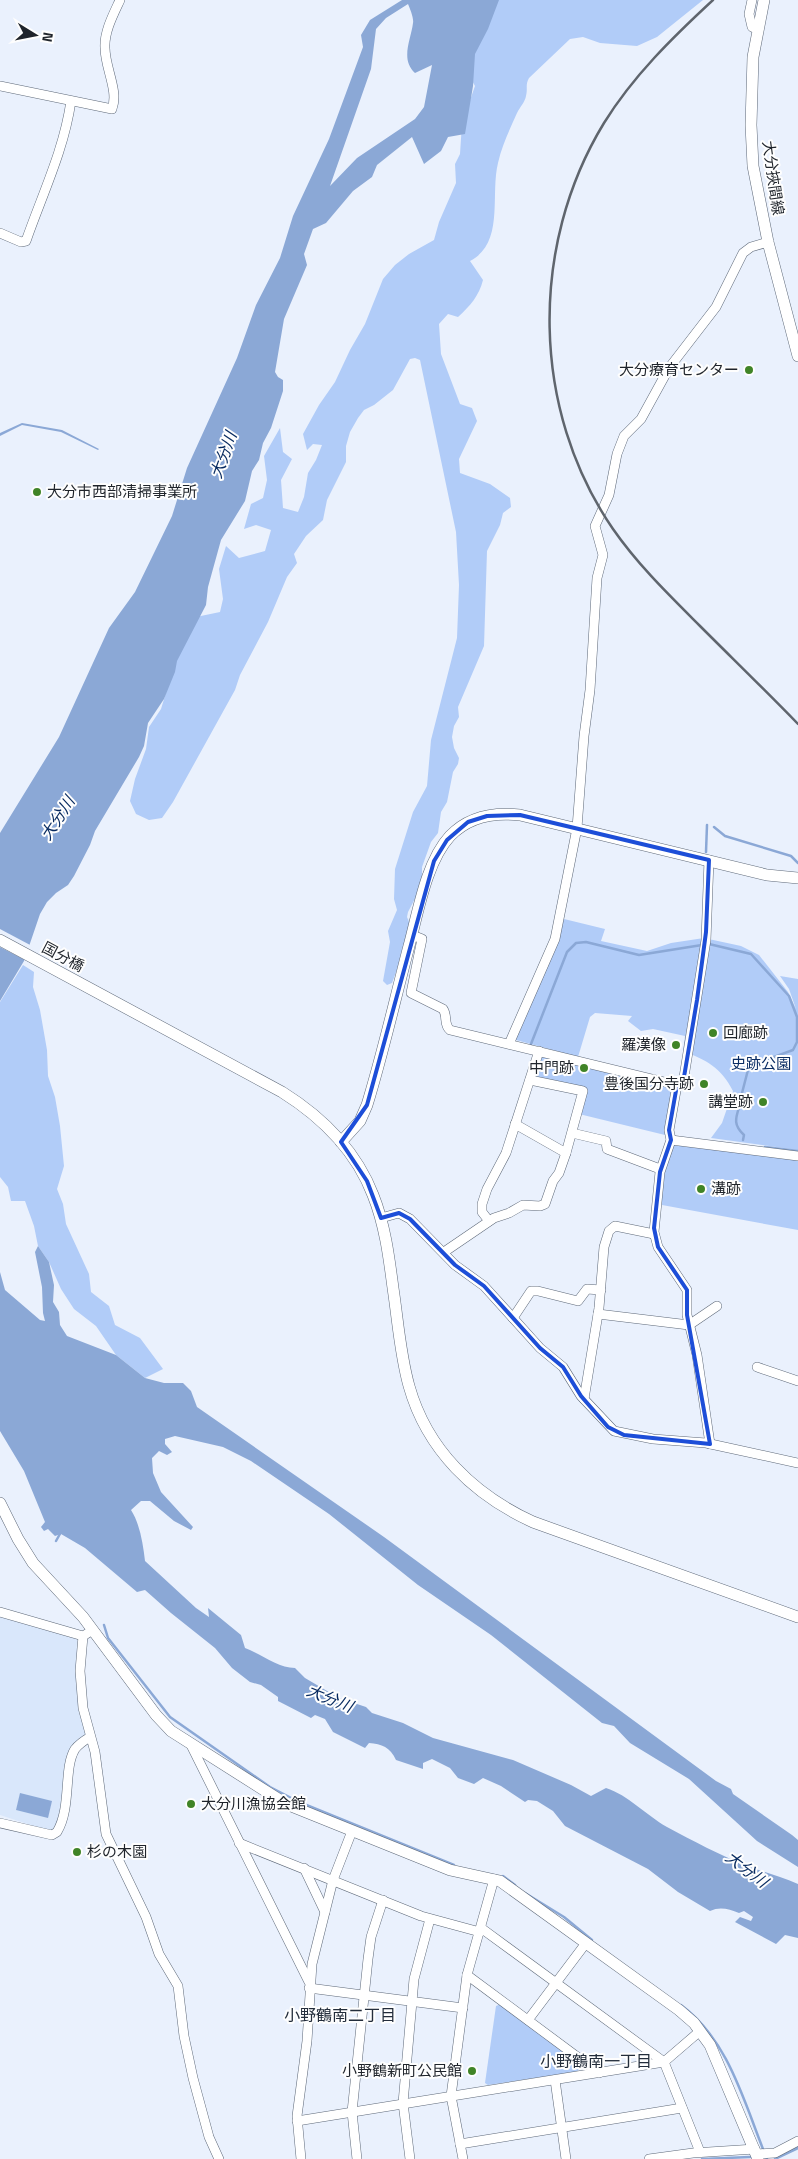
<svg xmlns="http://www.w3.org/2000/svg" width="798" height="2159" font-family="'Titillium Web','Noto Sans JP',sans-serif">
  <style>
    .built { fill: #d9e7fb }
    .green { fill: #b1ccf8 }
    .water { fill: #8ba8d6; fill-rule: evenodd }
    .pier { fill: #eaf1fd }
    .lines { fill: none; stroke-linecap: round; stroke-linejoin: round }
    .stream { stroke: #8ba8d6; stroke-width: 2.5 }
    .street-casing { stroke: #5e6979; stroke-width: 10 }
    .secondary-casing { stroke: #5e6979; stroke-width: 12 }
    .street { stroke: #fff; stroke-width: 9 }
    .secondary { stroke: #fff; stroke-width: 11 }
    .rail { stroke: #5f656d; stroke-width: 2.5 }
    .marked { fill: none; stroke: #1d4ed8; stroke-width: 4; stroke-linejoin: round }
    .poi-dot { fill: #408427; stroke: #fefefe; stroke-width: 2 }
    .labels { text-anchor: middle; stroke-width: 4; stroke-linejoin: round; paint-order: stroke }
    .street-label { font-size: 15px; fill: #1f242b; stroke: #fefefe }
    .poi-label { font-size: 15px; fill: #1f242b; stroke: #fefefe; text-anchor: end }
    .park-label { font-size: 15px; fill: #0a2d64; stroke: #fefefe }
    .water-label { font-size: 16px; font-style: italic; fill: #05285e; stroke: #fefefe }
    .neighbourhood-label { font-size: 16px; fill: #232d3b; stroke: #fefefe }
  </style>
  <rect width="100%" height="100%" fill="#eaf1fd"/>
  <polygon class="built" points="0,1616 69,1635 77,1640 76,1675 81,1717 86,1736 71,1746 65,1769 59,1819 52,1832 0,1815"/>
  <g class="green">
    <path d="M492,0H703L657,37L637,46L600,43L583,37L570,39L529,78C525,85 528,88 526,96C525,102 520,107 517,113C510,129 502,145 498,163C490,195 505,243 470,261L483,280C479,296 470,306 458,317L448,314L439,324L441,354L460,404L472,408L477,421L459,459L460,473L490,484L510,498L511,507L503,513L500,525L487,551L484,646L458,707L459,717L454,726L452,737L454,748L459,758L458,764L453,772L447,802L441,812L438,833L431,842L422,867V879L419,891L408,912L407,917L410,924L409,937L392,983L387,985L383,981L390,942L388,931L397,910L394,899L395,869L413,812L427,786L431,740L457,638L459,585L456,532L420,360L415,358L410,359L393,390L374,405L364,410L358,418L350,432L346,446V462L327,500L323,520L306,536L294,554L297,563L287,577L268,622L240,675L235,690L173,802L162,818L149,820L136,814L130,801L135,779L146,749L149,727L161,709L176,660L196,617L220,612L223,599L219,569L226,546L239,558L265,551L271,530L256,525L244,529L251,504L263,498L267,480L264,456L280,428L283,452L292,459L281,480L283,508L298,512L304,497L308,473L316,460L322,445L313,444L307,450L303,434L319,405L335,382L350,350L365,324L383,279L395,265L409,254L434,240L439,222L456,183L455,164L460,154L462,123L475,86L469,75L471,46Z"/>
    <path d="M560,918L605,929L601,941L647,951L671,943L704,938L741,946L759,955L788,992L796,1009L789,989L780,976L798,979V1150L711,1138L722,1123L733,1091C721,1067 706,1060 683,1051L685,1036L653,1029L641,1031L628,1021L632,1016L595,1013L590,1017L578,1057L516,1040L514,1037Z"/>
    <polygon points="23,965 34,972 33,987 40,1010 47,1050 48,1076 55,1097 60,1126 64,1166 57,1189 63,1204 66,1224 89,1274 91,1292 109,1306 115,1325 140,1338 163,1369 145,1378 116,1355 96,1326 74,1309 61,1289 49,1262 38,1246 34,1226 25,1201 11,1201 8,1187 0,1177 0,1002"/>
    <polygon points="540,1054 674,1088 665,1135 579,1114 584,1089 532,1079"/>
    <path d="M672,1145L798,1158V1230L662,1205C656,1185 667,1164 672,1145Z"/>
    <polygon points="501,2004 581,2064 577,2072 488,2085 485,2083 496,2006"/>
  </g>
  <g class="water">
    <path d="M402,0H499L488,29L475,54L473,86L465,134L448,137L441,151L424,164L412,137L377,165L372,177L353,191L326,223L313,229L304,254L307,265L284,319L275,372L278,377L283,380V391L271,428L263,443L259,460L252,471L245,501L221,540L208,587L206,605L177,661L175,672L164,699L148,723L144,746L139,757L95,831L90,845L74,876L68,885L56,893L47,902L40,914L24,961L0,1001V833L59,737L109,628L135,592L172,516L187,468L237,358L256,305L280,258L293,216L329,139L363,47L361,35L370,20ZM408,4C410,9 414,18 413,23C411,40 400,59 415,73L432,65L424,107L415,119L357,158L330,186L371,69L376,29L386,18Z"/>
    <polygon points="22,423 62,430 99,449 98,450 61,432 22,425 0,436 0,433"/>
    <path d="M38,1246L49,1262L54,1285L53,1302L59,1312L60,1325L67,1336L116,1355L145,1378L164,1383H183L191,1391L197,1407L384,1537L716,1781L731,1789L733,1794L792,1835L798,1840V1867L757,1841L689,1779L630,1743L614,1726L602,1723L491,1635L418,1585L329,1514L251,1461L223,1447L175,1436L165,1439V1444L172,1452L167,1455L159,1451L152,1458L153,1473L161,1492L193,1527L191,1530L174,1521L150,1501H141L131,1510C140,1524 143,1544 145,1561L196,1608L209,1617L208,1608L241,1635L245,1648C261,1654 278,1668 295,1668L305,1678L339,1698L366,1707L372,1713L403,1723L433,1738L513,1760L571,1785L591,1796L606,1788C628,1795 646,1815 667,1827C693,1841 720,1855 747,1866C764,1872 781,1877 798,1884V1938L785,1935L776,1944L735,1922L740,1917L751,1921L753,1917L744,1911L739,1913C729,1909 720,1906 710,1911L678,1892L648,1869L565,1826L553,1811L537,1801L528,1800L525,1802L501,1786L483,1778L474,1784L458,1778L450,1768L432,1759L423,1763V1769L396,1760C390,1747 382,1744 369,1743L365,1748L333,1732L325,1719L315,1715L311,1718L278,1701V1697L261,1685L250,1682L232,1668L215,1648L171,1613L145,1590L137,1592L85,1548L61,1534L55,1536L48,1529L44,1531L41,1527L45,1522L24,1471L0,1431V1272L5,1290L40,1320L45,1321L43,1313L42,1287L35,1252Z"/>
    <polygon points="20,1793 52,1801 48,1818 16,1810"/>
  </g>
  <polygon class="pier" points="0,929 32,946 27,961 0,947"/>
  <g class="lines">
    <g class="stream">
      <polyline points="714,827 725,836 791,856 798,863"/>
      <polyline points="706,852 707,825"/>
      <polyline points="709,944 751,954 789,996 797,1017 797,1042 793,1050 749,1066 742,1093"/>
      <polyline points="531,1044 567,952 576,943 586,942 639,955 702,945"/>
      <path d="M741,1101C737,1116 731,1123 744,1135L743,1140"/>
      <polyline points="765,1147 798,1151"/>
      <polyline points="56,1541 61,1532"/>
      <polyline points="104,1625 108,1638 170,1717 270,1787 299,1802 454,1865"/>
      <polyline points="503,1876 515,1885"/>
      <polyline points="525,1893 564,1917 592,1940"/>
      <path d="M681,2005C730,2041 745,2106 767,2159"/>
      <polyline points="702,2159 750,2157"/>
      <polyline points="775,2159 798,2148"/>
    </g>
    <defs>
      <g id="street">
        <polyline points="752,0 749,14 752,27 757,29"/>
        <path d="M0,86L112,109C119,91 105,68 105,48C104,32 113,15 120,0"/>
        <path d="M0,233L21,242L26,241C42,195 64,150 71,101"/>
        <polyline points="709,860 706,940 684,1077 682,1083 677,1085 669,1130 671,1140 660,1172 654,1232 658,1247 687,1290 687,1315 697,1355 710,1444"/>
        <path d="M412,935L422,939L411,993L443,1009C448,1016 443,1024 450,1030L677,1085"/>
        <polyline points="509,1044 555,939 577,828 584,736 590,690 597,578 603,555 595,526 609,495 617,454 624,436 641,419 669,368 716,307 743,253 751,247 768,242"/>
        <polyline points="515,1124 566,1153"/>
        <polyline points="572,1133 606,1141 607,1149 660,1169"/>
        <polyline points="671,1140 798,1156"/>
        <polyline points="381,1218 399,1213 410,1219 455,1265 484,1286 540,1348 563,1367 581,1396 614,1431 653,1439 706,1443 798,1463"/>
        <polyline points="489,1221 482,1212 482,1204 487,1189 506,1153 539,1051"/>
        <polyline points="447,1250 494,1218 509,1213 523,1205 540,1206 545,1204 553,1181 559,1173 566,1153 583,1091 530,1080"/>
        <polyline points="598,1314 689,1325 717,1306"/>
        <polyline points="513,1318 531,1291 538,1291 578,1301 587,1289 601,1290"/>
        <polyline points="757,1367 798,1381"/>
        <polyline points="584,1399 599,1308 604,1247 609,1231 615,1226 654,1234"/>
        <polyline points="0,1612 83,1636 88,1633"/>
        <polyline points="83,1636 80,1671 83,1708 95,1752 106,1834 146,1917 159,1954 178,1986 184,2036 193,2078 209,2137 219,2159"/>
        <polyline points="190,1743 309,1982"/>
        <path d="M0,1823L52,1835L57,1832C72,1807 63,1768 75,1749C79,1744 85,1740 90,1737"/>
        <polyline points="239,1843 421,1916 480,1932"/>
        <polyline points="304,1868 325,1912"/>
        <polyline points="481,1928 664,2062 700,2152"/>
        <polyline points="467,1975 599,2073"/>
        <polyline points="309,1988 463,2008"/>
        <polyline points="528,2020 586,1943"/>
        <polyline points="555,2080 566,2159"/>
        <polyline points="297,2121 664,2062 700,2031"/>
        <polyline points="460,2144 682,2108"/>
        <polyline points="757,2154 775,2153 798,2141"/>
        <polyline points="301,2159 297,2116 307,2041 312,1964 333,1880 352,1831"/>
        <polyline points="357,2159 352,2112 368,1959 371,1937 383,1900"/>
        <polyline points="410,2159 403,2103 414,1979 430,1919"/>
        <polyline points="463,2159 451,2096 467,1975 494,1879"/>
        <polyline points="649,2159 693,2153 755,2149"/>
      </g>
      <g id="secondary">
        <polyline points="764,0 753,57 751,125 753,166 768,242 798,356"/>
        <path d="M0,940L282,1092C322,1117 356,1151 373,1195C385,1225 389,1257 393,1288C398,1321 400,1354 409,1386C427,1450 474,1495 533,1522L798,1617"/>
        <path d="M341,1142L360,1121L367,1105C383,1053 395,999 409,946C418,913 426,862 450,836C469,816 494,812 520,815L767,875L798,878"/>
        <polyline points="0,1503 18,1539 33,1563 83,1617 156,1715 171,1731 286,1804 450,1870 500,1881 679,2010 694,2023 710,2045 758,2159"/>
      </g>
    </defs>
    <use href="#street" class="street-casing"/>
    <use href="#secondary" class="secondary-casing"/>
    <use href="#street" class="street"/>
    <use href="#secondary" class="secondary"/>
    <path class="rail" d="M713,0C673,37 633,76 604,123C529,246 531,410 613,529C638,565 669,595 700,626C733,659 766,691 798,724"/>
  </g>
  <path class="marked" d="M520,815L709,860L706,932L697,1000L684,1077L677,1085L669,1130L671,1140L660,1172L654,1228L658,1247L687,1290V1315L710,1444L624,1435L608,1427L581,1396L563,1367L540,1348L484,1286L455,1265L410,1219L399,1213L381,1218L367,1181L341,1142L367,1105L434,861L447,840L468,822L487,816Z"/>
  <g class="poi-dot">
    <circle cx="749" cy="370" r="5"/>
    <circle cx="37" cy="492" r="5"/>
    <circle cx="713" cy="1033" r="5"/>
    <circle cx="676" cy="1045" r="5"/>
    <circle cx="584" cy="1068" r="5"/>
    <circle cx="704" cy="1084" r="5"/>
    <circle cx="763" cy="1102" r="5"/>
    <circle cx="701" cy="1189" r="5"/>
    <circle cx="191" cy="1804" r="5"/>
    <circle cx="77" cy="1852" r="5"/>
    <circle cx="472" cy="2071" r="5"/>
  </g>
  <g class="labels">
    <g class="street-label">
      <text transform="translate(773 178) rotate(82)" y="5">大分挾間線</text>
      <text transform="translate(63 957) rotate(28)" y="5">国分橋</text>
    </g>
    <g class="poi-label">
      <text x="739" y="375">大分療育センター</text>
      <text x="47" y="497" text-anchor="start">大分市西部清掃事業所</text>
      <text x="723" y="1038" text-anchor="start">回廊跡</text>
      <text x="666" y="1050">羅漢像</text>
      <text x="574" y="1073">中門跡</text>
      <text x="694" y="1089">豊後国分寺跡</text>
      <text x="753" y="1107">講堂跡</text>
      <text x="711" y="1194" text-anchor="start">溝跡</text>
      <text x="201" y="1809" text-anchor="start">大分川漁協会館</text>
      <text x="87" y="1857" text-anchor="start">杉の木園</text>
      <text x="462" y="2076">小野鶴新町公民館</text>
    </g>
    <g class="park-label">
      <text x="761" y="1069">史跡公園</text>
    </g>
    <g class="water-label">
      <text transform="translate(223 455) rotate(-70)" y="6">大分川</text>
      <text transform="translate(57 818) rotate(-57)" y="6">大分川</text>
      <text transform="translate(330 1698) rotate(22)" y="6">大分川</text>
      <text transform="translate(747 1869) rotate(37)" y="6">大分川</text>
    </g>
    <g class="neighbourhood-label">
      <text x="340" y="2021">小野鶴南二丁目</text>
      <text x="596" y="2067">小野鶴南一丁目</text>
    </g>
  </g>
  <g transform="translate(35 35) rotate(100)" stroke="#fefefe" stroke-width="4" paint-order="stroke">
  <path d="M0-4L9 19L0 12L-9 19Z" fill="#1f242b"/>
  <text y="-8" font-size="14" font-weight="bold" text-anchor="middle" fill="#1f242b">N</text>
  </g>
</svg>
